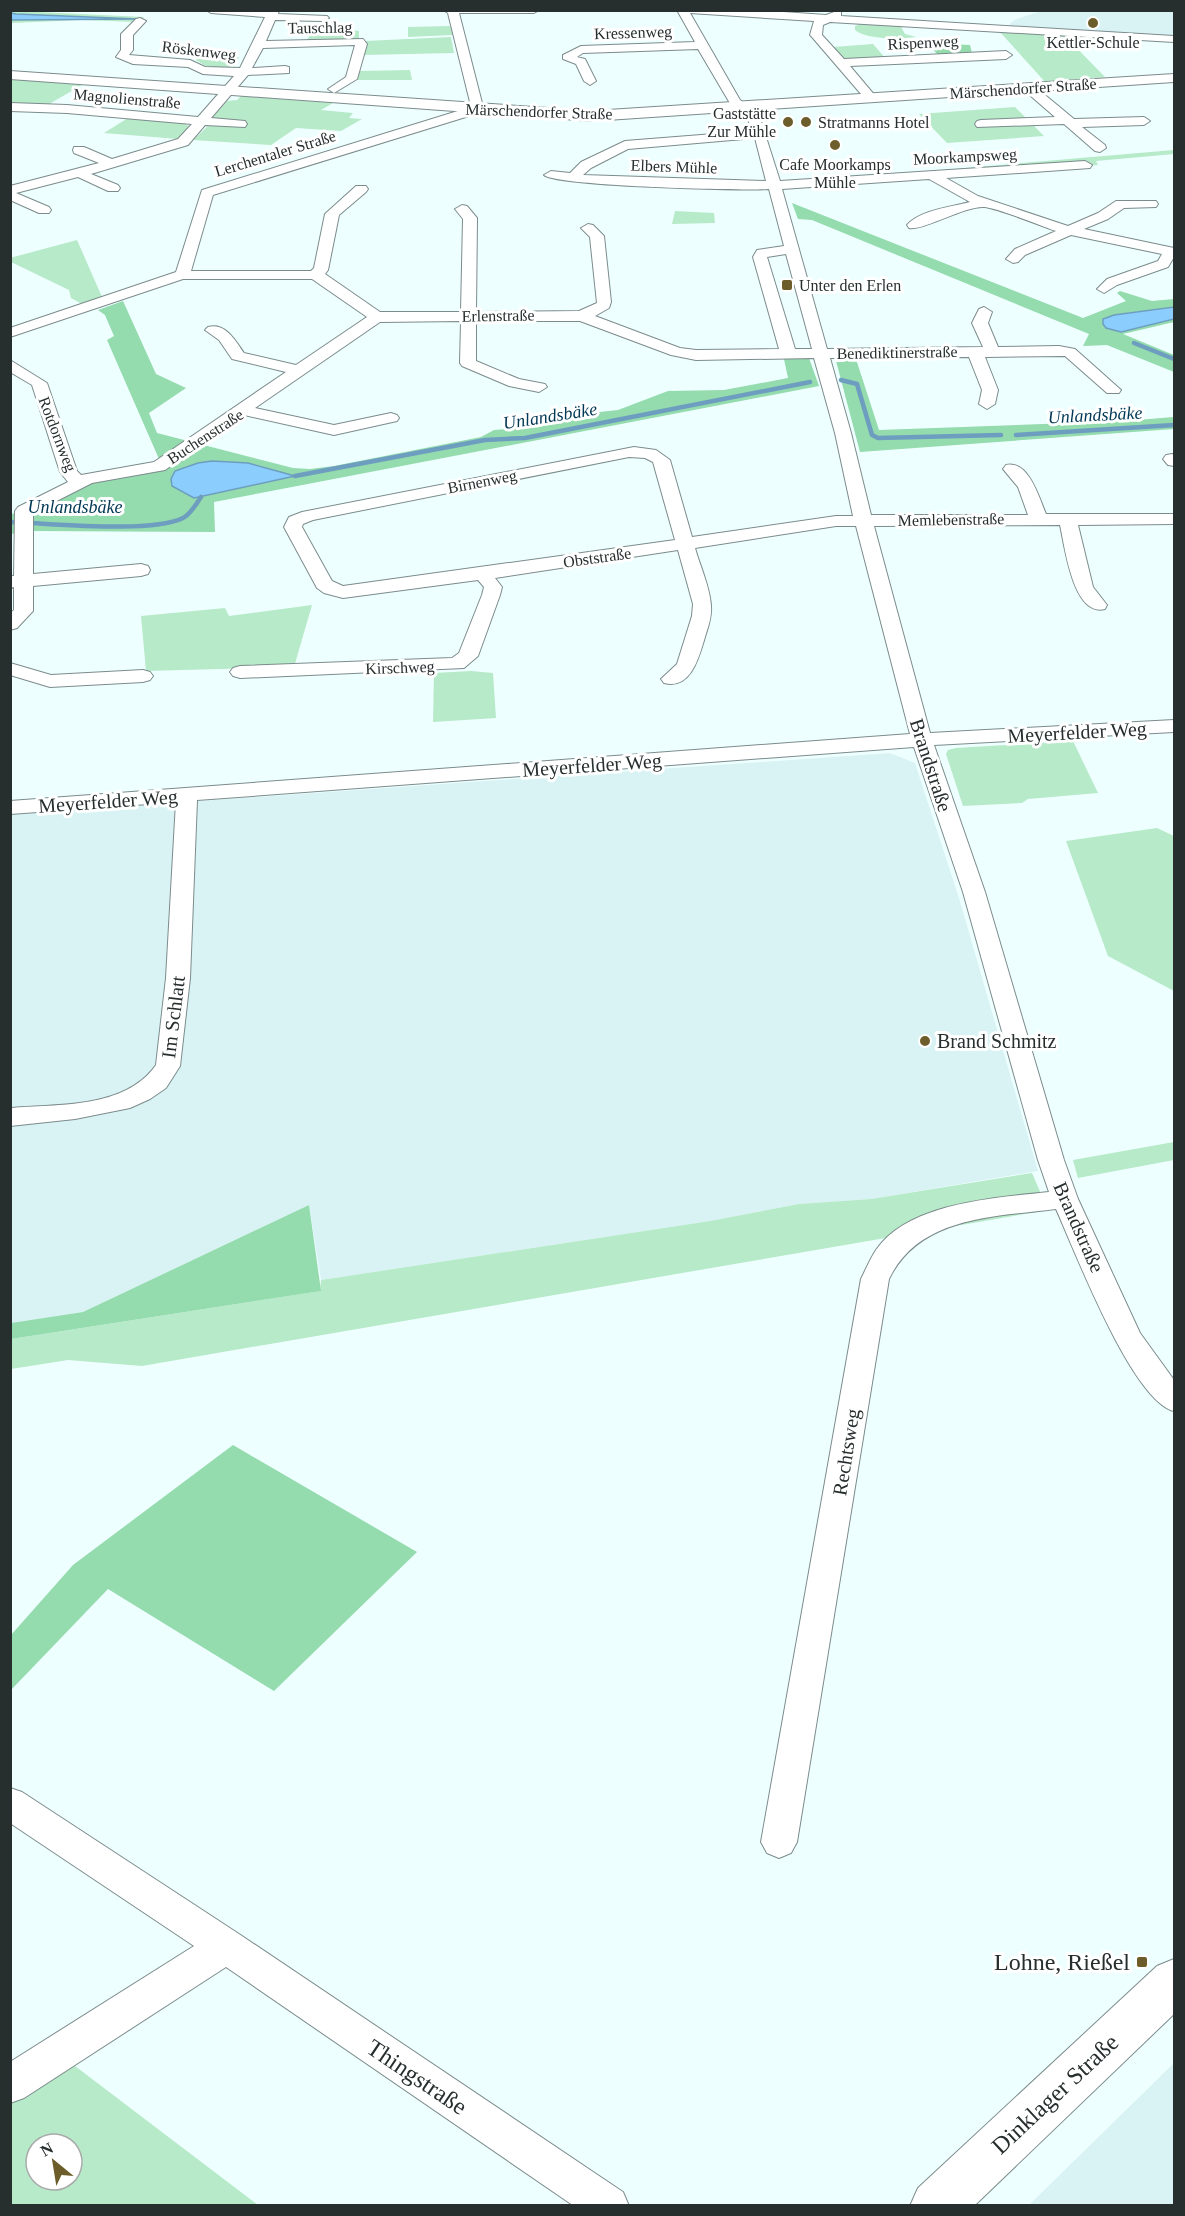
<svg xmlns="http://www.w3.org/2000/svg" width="1185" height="2216" font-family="Georgia,serif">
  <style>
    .built { fill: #d9f3f4 }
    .green { fill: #b7eac8; fill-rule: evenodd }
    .forest { fill: #94dbae; fill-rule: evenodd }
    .water { fill: #8bcefe; stroke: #6d9ec0; stroke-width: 1.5 }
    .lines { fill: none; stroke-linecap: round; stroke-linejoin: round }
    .stream { stroke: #6d9ec0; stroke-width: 4.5 }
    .minor-casing { stroke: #7c8b8c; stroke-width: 2 }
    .tertiary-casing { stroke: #7c8b8c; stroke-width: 2 }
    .secondary-casing { stroke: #7c8b8c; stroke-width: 2 }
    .minor { fill: #fff; fill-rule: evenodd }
    .tertiary { fill: #fff; fill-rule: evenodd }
    .secondary { fill: #fff; fill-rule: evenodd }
    .poi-dot { fill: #6d5d2b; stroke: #fff; stroke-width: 2 }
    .labels { text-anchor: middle; stroke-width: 6; stroke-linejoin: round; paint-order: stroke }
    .far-street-label { font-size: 16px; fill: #272e2e; stroke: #fff }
    .far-poi-label { font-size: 16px; fill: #272e2e; stroke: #fff }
    .far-water-label { font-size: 18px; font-style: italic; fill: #003755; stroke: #fff }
    .street-label { font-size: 20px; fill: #272e2e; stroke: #fff }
    .poi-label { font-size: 20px; fill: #272e2e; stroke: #fff; text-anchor: start }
    .near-poi-label { font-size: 24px; fill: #272e2e; stroke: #fff; text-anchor: end }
    .near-street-label { font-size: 24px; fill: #272e2e; stroke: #fff }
  </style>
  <rect width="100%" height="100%" fill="#eff"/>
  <g class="built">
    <polygon points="1041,11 1174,11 1174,36 1008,26 1014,20"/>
    <polygon points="890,753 915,763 959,898 1038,1171 871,1199 799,1204 710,1221 321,1280 309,1205 83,1312 11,1323 11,814"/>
    <polygon points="1174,2063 1174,2205 1029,2205"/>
  </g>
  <g class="green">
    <polygon points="10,11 18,11 144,17 136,22 82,20 11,23"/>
    <path d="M860,24L900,25L905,34L916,37C900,39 867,40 855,30V26Z"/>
    <polygon points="450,26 453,35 408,37 408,27"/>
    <polygon points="351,30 359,31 359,39 306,42 312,31"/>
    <polygon points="1000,32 1064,35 1105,77 1045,82"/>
    <polygon points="451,37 454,53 362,55 365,41"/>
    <polygon points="873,44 886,59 844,59 833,47"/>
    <polygon points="198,56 239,57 233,69 209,68 196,60"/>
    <polygon points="410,70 412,80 358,80 359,71"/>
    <polygon points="10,79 82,85 44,107 11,104"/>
    <polygon points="241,96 333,103 321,110 353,113 349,118 362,119 341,131 296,128 271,145 193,140 209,125 244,127 247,122 219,121 212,118 227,101 237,100"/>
    <polygon points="1015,107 1044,136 947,143 919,114"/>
    <polygon points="128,118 182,123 189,126 178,139 104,133"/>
    <polygon points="1174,150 1174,154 1096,161 1098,165 945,177 930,171"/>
    <polygon points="675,211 714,213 715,223 672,224"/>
    <polygon points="77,240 102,297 82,304 71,298 69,290 11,262 10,258"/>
    <polygon points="312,605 294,667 146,671 141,616 225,608 229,616"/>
    <polygon points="471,671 493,673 496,718 433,722 434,673"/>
    <polygon points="1073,741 1098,793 1028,799 1022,803 963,806 946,754 948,750 956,748"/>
    <polygon points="1157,828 1174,836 1174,991 1108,956 1066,841"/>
    <polygon points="1174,1142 1174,1160 1078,1178 1073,1160"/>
    <polygon points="1032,1173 1048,1210 142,1366 68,1360 11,1369 11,1339 320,1291 321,1280 710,1221 799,1204 871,1199"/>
    <path d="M75,2066L258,2205H11L10,2104ZM36,2144H72V2180H36Z"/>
  </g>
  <g class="forest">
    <polygon points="927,43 970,45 972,53 939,56"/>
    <polygon points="792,203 1083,318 1126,301 1117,293 1120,291 1152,301 1174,299 1174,307 1114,315 1121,332 1174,319 1174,322 1123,334 1174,355 1174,372 1107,345 1083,346 1089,334 812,220 798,219"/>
    <path d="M123,301L156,374L186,388L149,413L157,433L293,468L310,469L334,466L481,437L494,430L521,428L553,417L618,410L668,391L724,390L788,378L784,359L809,358L819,386L214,502L215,532L33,531L11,534V514C39,509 62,494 88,483C111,474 137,471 159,459L107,340L114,336L105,315L98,310ZM212,461L248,463L294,476L194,498L172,486Z"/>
    <polygon points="855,356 879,430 1125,421 1174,417 1174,429 860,452 835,357"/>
    <polygon points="309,1205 321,1291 11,1339 11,1323 83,1312"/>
    <polygon points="233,1445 417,1552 274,1691 108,1589 11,1690 11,1635 73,1565"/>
  </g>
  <g class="water">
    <polygon points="11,13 16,14 137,19 11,20"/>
    <polygon points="1174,307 1174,319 1121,332 1106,328 1103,324 1103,319 1114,315"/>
    <polygon points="212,461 248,463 295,476 194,498 172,486 171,479 175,471 198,463"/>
  </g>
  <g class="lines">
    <g class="stream">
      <polyline points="1134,343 1174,359"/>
      <polyline points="841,380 857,384 872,435 878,438 1001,435"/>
      <polyline points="1016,435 1174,425"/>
      <polyline points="295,476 485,440 525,438 810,382"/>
      <path d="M10,522C49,523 150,534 183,518C191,514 196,504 201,497"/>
    </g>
    <defs>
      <g id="minor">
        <polygon points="206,10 279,10 278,14 327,16 329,18 323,21 275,20 266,41 363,39 367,44 357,79 334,93 328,89 346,77 355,45 263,48 252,68 285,66 289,67 289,73 248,75 211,118 245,121 247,124 245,127 205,125 188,145 91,174 118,185 120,188 118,191 108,191 78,177 16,193 49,207 51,210 49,213 39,213 10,200 10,186 99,163 74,153 73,150 74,147 84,147 112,159 178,139 192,124 67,113 10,111 10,103 67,105 198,117 234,76 203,74 188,67 133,64 116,57 121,50 121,34 136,19 140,18 146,21 133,35 133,50 129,55 190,60 205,67 240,68 265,17 211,13"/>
        <path d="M443,10H539L534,13H459L482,103L469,116L213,195L191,271H311L314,268L325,214L356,186H366L368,189L366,192L339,215L328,270L325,274L380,312H461L463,219L455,209L462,205L467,206L477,218L476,312L579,311L597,303L590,237L581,228L588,224L593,225L604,236L611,302L609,308L595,316L680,348L696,350L779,349L753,257L757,250L784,246L769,189C742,191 555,186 544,175L551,171L570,173L581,162L625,141L752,131L746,114L731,105L698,49L583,53L577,57L585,59L596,81L590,85L584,81L576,64L563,59V55L581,46L695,42L677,10H753L826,15L837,11L841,12V16L1174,36V42L830,22L823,25L822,35L844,59L1006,51L1012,55L1006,59L850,66L877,98L871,102L867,101L812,37L810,35L814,21L690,13L740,100L758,112L780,181L1085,161L1092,165L1090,168L946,178L978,196L1068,226L1098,213L1116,201H1156L1158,204L1156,207L1124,208L1108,219L1084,229L1174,248V257L1168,267L1117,285L1104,293L1097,289L1107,279L1158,261L1162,254L1071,235L1025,255L1018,262L1013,263L1006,259L1015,249L1056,231C1038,225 1003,210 985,207C966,205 923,231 909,228L907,225C920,210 951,207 970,202L929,179L782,189L827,349L983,347L972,323L979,309L984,307L992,312L988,323L998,347L1059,346L1075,349L1121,390L1119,393H1107L1065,356L985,357L998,390L995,404L987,409L979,404L982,390L969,357L830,358L851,433L871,515H1028L1018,487L1003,469L1006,465C1029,460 1039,498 1046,514H1174V524L1078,525L1093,587L1107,605L1105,609C1073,617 1065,547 1060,525L874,526L930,733L1174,720V732L934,745L985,892L1064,1160L1078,1199L1140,1333L1174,1380V1411C1132,1401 1075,1251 1056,1209C995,1217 919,1216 889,1279L797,1842L791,1853L779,1858L767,1853L761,1842L861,1279C866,1269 870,1259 876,1250C909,1202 997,1198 1049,1192L1038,1160L963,892L914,747L197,800L190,978L180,1066L166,1088L150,1099L130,1108L75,1119L10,1126V1108C58,1104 125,1109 156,1065L166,978L176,802L10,814V801L910,734L856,526H836L695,548C700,566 710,587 711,606C712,617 708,627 705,637C699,657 691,690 664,683L661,679L677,664L692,616L693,604L678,550L495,578L502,587L500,595L478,656L464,668L240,678L233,676L230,672L233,668L240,666L452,658L459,653L482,595L484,587L478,580L343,598L324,593L317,588L284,527L289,517L302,512L634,447L656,450L670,460L692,537L836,516H853L835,433L814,358L696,360L671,355L580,321H476V361L519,379L545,384L547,387L539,392L509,386L462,366L460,363L461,321L380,322L255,408L334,425L391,413L397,415L399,418L397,421L334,435L244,415L165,470L92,483L33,513V574L141,564L148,566L150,570L148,574L141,576L33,586V611L17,628L10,630V613L14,610V587L10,588V576H14L15,511L18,507L68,482L60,472L32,385L10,372V360L47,383L77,471L81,475L154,462L286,372L232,359L219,340L205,330L208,327C225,322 235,340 244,353L296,365L367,317L312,279H183L10,337V328L176,272L202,190L461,110L470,102L448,13ZM755,138L766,181L583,175L591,168L628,149ZM786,254L812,349H795L767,257ZM629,457L645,458L653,462L675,540L343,586L332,581L302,527L303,524L313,520Z"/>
        <polygon points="1029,84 1033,85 1074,119 1144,117 1150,121 1144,125 1082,127 1105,145 1106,148 1100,152 1095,151 1064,124 977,127 975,124 977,121 981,120 1055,117 1025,91 1025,85"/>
        <polygon points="1172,454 1174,455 1174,466 1168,465 1163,459 1166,455"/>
        <polygon points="10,663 51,675 143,670 150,672 153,676 150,680 143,682 50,687 10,675"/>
        <polygon points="10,1788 22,1792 239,1934 623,2192 629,2206 574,2206 226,1967 24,2098 10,2103 10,2062 194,1946 10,1823"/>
      </g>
      <polygon id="tertiary" points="10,71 592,111 1174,74 1174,82 592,121 10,79"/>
      <polygon id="secondary" points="1174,1959 1174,2014 974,2206 910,2206 918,2188 1157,1966"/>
    </defs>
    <use href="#minor" class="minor-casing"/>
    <use href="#tertiary" class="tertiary-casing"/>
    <use href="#secondary" class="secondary-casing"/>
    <use href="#minor" class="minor"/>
    <use href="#tertiary" class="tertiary"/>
    <use href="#secondary" class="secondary"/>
  </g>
  <g class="poi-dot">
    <circle cx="1093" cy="23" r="6"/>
    <circle cx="788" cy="122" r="6"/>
    <circle cx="806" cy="122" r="6"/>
    <circle cx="835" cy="145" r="6"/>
    <rect x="781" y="279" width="12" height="12" rx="3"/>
    <circle cx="925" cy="1041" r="6"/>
    <rect x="1136" y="1956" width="12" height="12" rx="3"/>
  </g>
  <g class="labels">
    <g class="far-street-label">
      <text transform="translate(320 27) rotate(-1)" y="6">Tauschlag</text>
      <text transform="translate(633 32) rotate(-2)" y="6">Kressenweg</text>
      <text transform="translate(923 42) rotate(-3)" y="6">Rispenweg</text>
      <text transform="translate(199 50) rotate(7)" y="6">Röskenweg</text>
      <text transform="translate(1023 88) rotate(-4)" y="6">Märschendorfer Straße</text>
      <text transform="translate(127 98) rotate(5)" y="6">Magnolienstraße</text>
      <text transform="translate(539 111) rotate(2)" y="6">Märschendorfer Straße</text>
      <text transform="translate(275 153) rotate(-17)" y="6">Lerchentaler Straße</text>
      <text transform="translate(965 156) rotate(-3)" y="6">Moorkampsweg</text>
      <text transform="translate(674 166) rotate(2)" y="6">Elbers Mühle</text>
      <text transform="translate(498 315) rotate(-1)" y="6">Erlenstraße</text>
      <text transform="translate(897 352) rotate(-1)" y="6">Benediktinerstraße</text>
      <text transform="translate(58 434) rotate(69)" y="6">Rotdornweg</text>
      <text transform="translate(205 436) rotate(-33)" y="6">Buchenstraße</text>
      <text transform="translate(482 481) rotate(-11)" y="6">Birnenweg</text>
      <text transform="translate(951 519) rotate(-1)" y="6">Memlebenstraße</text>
      <text transform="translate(597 557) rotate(-8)" y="6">Obststraße</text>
      <text transform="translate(400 667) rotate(-2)" y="6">Kirschweg</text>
    </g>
    <g class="far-poi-label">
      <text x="1093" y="48">Kettler-Schule</text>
      <text x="776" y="119" text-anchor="end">Gaststätte<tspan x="776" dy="18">Zur Mühle</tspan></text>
      <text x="818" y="128" text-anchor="start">Stratmanns Hotel</text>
      <text x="835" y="170">Cafe Moorkamps<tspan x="835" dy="18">Mühle</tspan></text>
      <text x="799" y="291" text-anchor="start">Unter den Erlen</text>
    </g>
    <g class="far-water-label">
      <text transform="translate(1095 415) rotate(-3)" y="6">Unlandsbäke</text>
      <text transform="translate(550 416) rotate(-9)" y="6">Unlandsbäke</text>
      <text x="75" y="513">Unlandsbäke</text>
    </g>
    <g class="street-label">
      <text transform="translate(1077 732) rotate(-3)" y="7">Meyerfelder Weg</text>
      <text transform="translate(592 765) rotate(-4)" y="7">Meyerfelder Weg</text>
      <text transform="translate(931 765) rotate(72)" y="7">Brandstraße</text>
      <text transform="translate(108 801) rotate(-4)" y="7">Meyerfelder Weg</text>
      <text transform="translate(173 1017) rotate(-83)" y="7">Im Schlatt</text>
      <text transform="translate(1079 1227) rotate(66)" y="7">Brandstraße</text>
      <text transform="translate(846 1452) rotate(-81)" y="7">Rechtsweg</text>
    </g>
    <g class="poi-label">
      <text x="937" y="1048">Brand Schmitz</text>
    </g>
    <g class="near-poi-label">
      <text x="1130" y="1970">Lohne, Rießel</text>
    </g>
    <g class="near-street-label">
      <text transform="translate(417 2077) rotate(34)" y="8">Thingstraße</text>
      <text transform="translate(1055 2094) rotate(-43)" y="8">Dinklager Straße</text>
    </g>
  </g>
  <rect width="1185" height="2216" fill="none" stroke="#272e2e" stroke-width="24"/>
  <g transform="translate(54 2162) rotate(330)"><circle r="28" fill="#ffffff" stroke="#a9abab" stroke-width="1.5"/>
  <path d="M0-4.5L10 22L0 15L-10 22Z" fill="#6d5d2b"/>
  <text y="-9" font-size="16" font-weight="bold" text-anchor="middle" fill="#272e2e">N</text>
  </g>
</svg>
